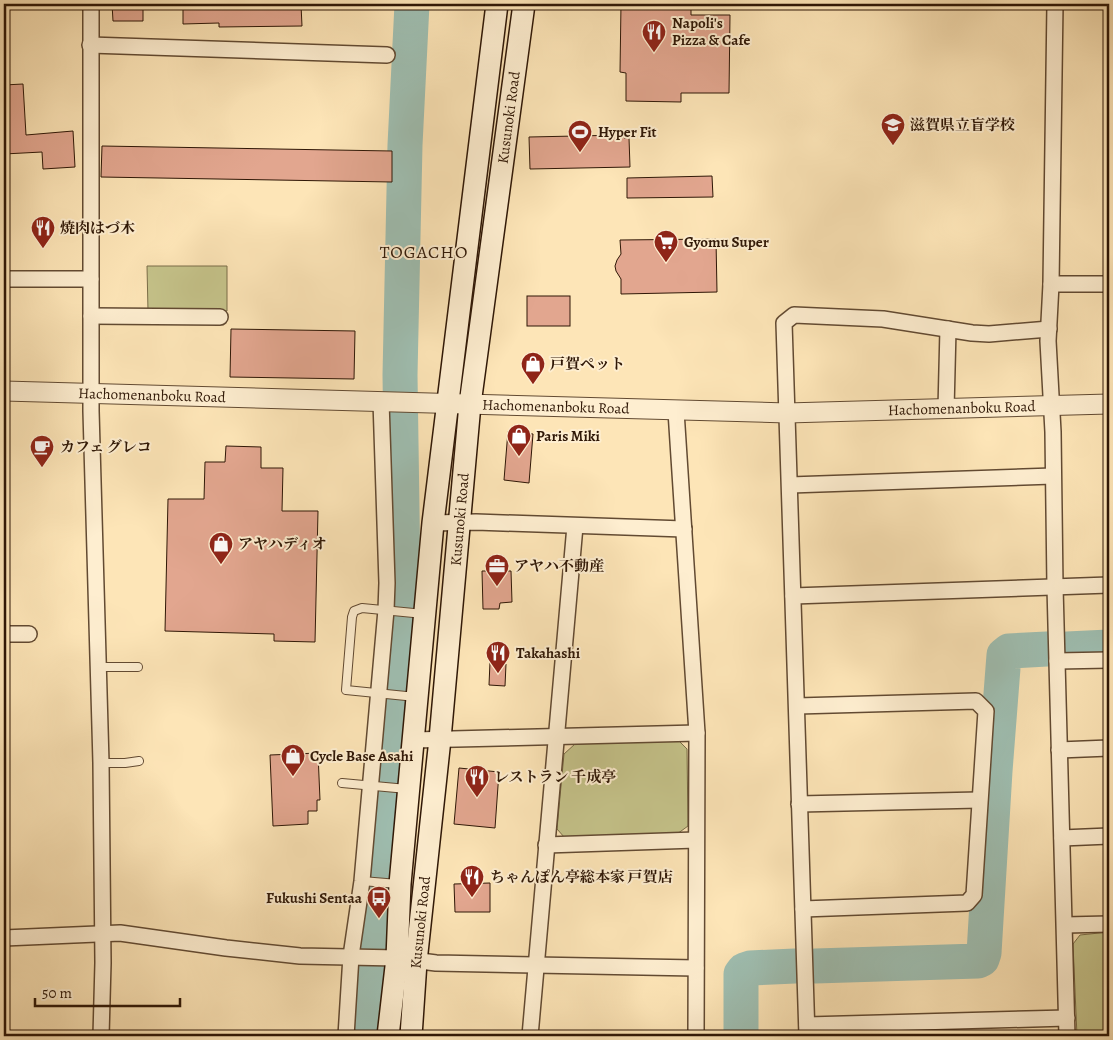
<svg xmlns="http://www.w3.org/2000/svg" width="1113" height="1040" font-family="Alegreya,'Noto Serif JP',serif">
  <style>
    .green { fill: #c5c38a; stroke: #7a6d48 }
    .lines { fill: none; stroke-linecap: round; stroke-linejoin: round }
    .river { stroke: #9fbfb2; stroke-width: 35 }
    .building { fill: #e2a68f; stroke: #2f1706 }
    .service-casing { stroke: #624a32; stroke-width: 10 }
    .minor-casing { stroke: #624a32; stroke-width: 18 }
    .tertiary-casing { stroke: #624a32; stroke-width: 21 }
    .secondary-casing { stroke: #2f1706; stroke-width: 24 }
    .service { stroke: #feeed0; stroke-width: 8 }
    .minor { stroke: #feeed0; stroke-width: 15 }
    .tertiary { stroke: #feeed0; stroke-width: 19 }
    .secondary { stroke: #feeed0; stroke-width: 21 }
    .labels { text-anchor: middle; stroke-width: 4; stroke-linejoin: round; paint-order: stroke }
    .poi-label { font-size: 15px; font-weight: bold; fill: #2f1706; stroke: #feeed0; text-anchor: start }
    .street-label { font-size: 15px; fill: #2f1706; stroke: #feeed0 }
    .quarter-label { font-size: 18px; letter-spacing: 1px; fill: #2f1706; stroke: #feeed0 }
  </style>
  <rect width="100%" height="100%" fill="#fde5b7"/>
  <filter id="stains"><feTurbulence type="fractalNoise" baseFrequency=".004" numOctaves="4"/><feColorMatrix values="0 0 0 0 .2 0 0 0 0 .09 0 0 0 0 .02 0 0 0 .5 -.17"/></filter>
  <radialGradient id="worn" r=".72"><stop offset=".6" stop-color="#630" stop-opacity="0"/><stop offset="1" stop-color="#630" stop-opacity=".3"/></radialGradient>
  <g class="green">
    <polygon points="147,266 227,266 227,311 148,311"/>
    <polygon points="679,741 687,749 688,826 677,834 565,838 557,829 564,754 575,744"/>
    <polygon points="1109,932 1109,1036 1077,1036 1073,944 1080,935"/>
  </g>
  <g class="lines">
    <g class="river">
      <polyline points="1067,649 1109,647"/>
      <polyline points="815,966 978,961 982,959 984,953 995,771 1004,655 1009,651 1047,649"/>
      <polyline points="361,1036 403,578 400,375 405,145 412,4"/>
      <polyline points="741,1036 741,974 744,970 750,968 795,966"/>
    </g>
  </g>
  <g class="building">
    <polygon points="112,4 143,4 143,21 113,21"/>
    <polygon points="183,4 211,4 211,5 248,5 248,6 301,5 302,26 219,27 219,23 183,24"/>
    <polygon points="621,4 691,4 691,15 730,15 729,93 681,93 681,102 626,101 626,73 620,72"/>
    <polygon points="23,84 26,135 73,131 75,167 43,169 42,152 4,154 4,85"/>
    <polygon points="623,135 624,138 629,138 630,167 530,169 529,137"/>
    <polygon points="102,146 392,151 392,182 101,177"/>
    <polygon points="712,176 713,197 627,198 627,178"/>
    <polygon points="716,239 717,292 621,294 621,279 616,271 615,266 617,260 621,254 620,240"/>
    <rect x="527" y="296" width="43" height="30"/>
    <polygon points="231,329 355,331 354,379 230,377"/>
    <polygon points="508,431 533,434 529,483 504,480"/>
    <polygon points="226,446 261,447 261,468 283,468 282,511 318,511 315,642 274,641 274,634 165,631 168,499 204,499 205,462 225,462"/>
    <polygon points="482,571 511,571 512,602 500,603 499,609 483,609"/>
    <polygon points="490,662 506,664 505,686 489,685"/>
    <polygon points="318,753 320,800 317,800 317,811 308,811 308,824 273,826 270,755"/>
    <polygon points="459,768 499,772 495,828 454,824"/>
    <polygon points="490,883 490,912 455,912 454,884"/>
  </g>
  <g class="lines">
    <defs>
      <g id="service">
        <polyline points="98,667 138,667"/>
        <polyline points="416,697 346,690 352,617 354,611 362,608 424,614"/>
        <polyline points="101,763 125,763 139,761"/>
        <polyline points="342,783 407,789"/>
        <polyline points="362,881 398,884"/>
      </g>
      <g id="minor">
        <polyline points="91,4 91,411 101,763 103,963 101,1036"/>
        <polyline points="1055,4 1051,284 1048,341 1053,432 1055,587 1067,1036"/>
        <polyline points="90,45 387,55"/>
        <polyline points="4,279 91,279"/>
        <polyline points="1051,284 1109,284"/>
        <polyline points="91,316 220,317"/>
        <polyline points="946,409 948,329"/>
        <polyline points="676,411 697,733 696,1036"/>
        <polyline points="790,485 1053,476"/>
        <polyline points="433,523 476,522 684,529"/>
        <polyline points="793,596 1109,585"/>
        <polyline points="4,634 29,634"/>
        <polyline points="1057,661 1109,660"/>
        <polyline points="797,706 976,701 986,711 974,895 967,903 803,909"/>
        <polyline points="414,740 697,733"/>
        <polyline points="1059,750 1109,748"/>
        <polyline points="799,804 979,800"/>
        <polyline points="1062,838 1109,836"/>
        <polyline points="546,845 696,840"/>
        <polyline points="1065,925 1109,924"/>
        <polyline points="4,938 120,933 226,948 300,956 397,958 436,963 696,968"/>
        <polyline points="807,1025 1067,1018"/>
        <polyline points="346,1036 351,956 362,881 386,610 387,583 381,401"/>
        <polyline points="530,1036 575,526"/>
        <polyline points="807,1036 784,323 794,315 883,319 972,333 989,334 1049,329"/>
      </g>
      <g id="tertiary">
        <path id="s1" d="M4,391L787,413L1109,404"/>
      </g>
      <g id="secondary">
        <polyline points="388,1036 397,958 400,884 433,523 497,4"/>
        <path id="s2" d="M411,1036L416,962L440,739L470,404L524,4"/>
      </g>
    </defs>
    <use href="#service" class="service-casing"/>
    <use href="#minor" class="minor-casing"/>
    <use href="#tertiary" class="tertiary-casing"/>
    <use href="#secondary" class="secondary-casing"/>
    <use href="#service" class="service"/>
    <use href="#minor" class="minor"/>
    <use href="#tertiary" class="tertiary"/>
    <use href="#secondary" class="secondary"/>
  </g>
  <defs>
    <symbol id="restaurant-pin" viewBox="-11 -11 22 30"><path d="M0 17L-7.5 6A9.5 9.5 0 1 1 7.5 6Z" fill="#8f2418" stroke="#feeed0"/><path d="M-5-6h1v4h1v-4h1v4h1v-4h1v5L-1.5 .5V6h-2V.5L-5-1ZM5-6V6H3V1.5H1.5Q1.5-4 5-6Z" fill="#fff"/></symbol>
    <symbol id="school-pin" viewBox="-11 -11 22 30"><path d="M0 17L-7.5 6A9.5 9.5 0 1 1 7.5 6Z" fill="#8f2418" stroke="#feeed0"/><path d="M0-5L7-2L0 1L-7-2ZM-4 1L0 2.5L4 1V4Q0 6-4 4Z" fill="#fff"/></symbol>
    <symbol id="stadium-pin" viewBox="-11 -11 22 30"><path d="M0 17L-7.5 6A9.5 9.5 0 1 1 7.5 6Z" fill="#8f2418" stroke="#feeed0"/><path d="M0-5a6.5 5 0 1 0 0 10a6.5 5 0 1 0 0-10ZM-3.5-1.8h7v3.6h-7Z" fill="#fff"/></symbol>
    <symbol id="supermarket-pin" viewBox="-11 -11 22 30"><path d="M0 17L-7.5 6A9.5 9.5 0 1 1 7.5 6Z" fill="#8f2418" stroke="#feeed0"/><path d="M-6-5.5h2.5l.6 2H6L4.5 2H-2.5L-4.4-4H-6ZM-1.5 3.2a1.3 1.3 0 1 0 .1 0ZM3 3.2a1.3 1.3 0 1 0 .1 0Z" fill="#fff"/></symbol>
    <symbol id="shop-pin" viewBox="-11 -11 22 30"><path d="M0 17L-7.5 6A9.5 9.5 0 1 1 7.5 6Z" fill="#8f2418" stroke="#feeed0"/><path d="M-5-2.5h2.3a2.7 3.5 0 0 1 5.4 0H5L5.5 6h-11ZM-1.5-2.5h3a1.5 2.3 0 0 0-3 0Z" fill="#fff"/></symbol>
    <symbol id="cafe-pin" viewBox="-11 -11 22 30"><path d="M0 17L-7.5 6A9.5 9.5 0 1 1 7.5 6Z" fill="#8f2418" stroke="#feeed0"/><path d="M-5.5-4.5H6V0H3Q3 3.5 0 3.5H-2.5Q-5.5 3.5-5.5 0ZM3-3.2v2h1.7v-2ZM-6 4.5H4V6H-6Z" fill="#fff"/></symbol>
    <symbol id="office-pin" viewBox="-11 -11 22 30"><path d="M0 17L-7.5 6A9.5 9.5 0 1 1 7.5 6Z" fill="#8f2418" stroke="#feeed0"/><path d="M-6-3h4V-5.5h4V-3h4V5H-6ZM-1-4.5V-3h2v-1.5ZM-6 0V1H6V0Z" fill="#fff"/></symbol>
    <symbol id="bus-pin" viewBox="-11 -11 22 30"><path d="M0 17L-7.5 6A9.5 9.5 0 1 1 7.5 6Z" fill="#8f2418" stroke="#feeed0"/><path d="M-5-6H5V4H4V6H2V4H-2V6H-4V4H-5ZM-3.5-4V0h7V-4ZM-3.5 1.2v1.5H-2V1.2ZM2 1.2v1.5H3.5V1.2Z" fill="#fff"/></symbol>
  </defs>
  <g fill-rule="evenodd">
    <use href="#restaurant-pin" x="640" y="18" width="28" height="38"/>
    <use href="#school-pin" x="879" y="111" width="28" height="38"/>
    <use href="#stadium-pin" x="566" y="118" width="28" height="38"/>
    <use href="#restaurant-pin" x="29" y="214" width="28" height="38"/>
    <use href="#supermarket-pin" x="652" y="228" width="28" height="38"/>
    <use href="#shop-pin" x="519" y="350" width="28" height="38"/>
    <use href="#shop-pin" x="505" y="422" width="28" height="38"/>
    <use href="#cafe-pin" x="28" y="433" width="28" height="38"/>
    <use href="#shop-pin" x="207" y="530" width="28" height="38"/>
    <use href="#office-pin" x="483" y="552" width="28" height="38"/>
    <use href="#restaurant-pin" x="484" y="639" width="28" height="38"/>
    <use href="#shop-pin" x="279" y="742" width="28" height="38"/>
    <use href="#restaurant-pin" x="463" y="763" width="28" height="38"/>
    <use href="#restaurant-pin" x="458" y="863" width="28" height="38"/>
    <use href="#bus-pin" x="365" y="884" width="28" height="38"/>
  </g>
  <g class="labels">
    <g class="poi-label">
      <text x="672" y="28">Napoli's<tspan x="672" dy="17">Pizza &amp; Cafe</tspan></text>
      <text x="910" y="130">滋賀県立盲学校</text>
      <text x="598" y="137">Hyper Fit</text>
      <text x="60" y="233">焼肉はづ木</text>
      <text x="684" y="247">Gyomu Super</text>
      <text x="550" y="369">戸賀ペット</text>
      <text x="536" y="441">Paris Miki</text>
      <text x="60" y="452">カフェ グレコ</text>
      <text x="238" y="549">アヤハディオ</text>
      <text x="514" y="571">アヤハ不動産</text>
      <text x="516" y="658">Takahashi</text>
      <text x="310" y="761">Cycle Base Asahi</text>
      <text x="494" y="782">レストラン 千成亭</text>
      <text x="490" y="882">ちゃんぽん亭総本家 戸賀店</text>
      <text x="362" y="903" text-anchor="end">Fukushi Sentaa</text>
    </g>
    <g class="street-label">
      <text dy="5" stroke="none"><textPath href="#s2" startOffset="924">Kusunoki Road</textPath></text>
      <text dy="5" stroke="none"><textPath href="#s1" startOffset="148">Hachomenanboku Road</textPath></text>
      <text dy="5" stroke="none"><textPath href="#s1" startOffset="552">Hachomenanboku Road</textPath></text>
      <text dy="5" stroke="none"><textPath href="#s1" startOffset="958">Hachomenanboku Road</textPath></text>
      <text dy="5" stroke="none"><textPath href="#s2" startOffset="519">Kusunoki Road</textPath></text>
      <text dy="5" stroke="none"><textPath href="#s2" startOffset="114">Kusunoki Road</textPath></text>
    </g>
    <g class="quarter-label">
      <text x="424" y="258">TOGACHO</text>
    </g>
  </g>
  <rect width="1113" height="1040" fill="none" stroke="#fde5b7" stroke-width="20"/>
  <rect x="5" y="5" width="1103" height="1030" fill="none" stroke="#2f1706" stroke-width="2.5"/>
  <rect x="10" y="10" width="1093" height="1020" fill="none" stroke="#2f1706"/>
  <path d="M35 998v8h145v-8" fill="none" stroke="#2f1706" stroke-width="2.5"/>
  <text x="42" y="998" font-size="15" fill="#2f1706" stroke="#feeed0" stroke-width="4" paint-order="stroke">50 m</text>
  <rect width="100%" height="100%" filter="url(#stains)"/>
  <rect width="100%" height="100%" fill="url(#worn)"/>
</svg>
